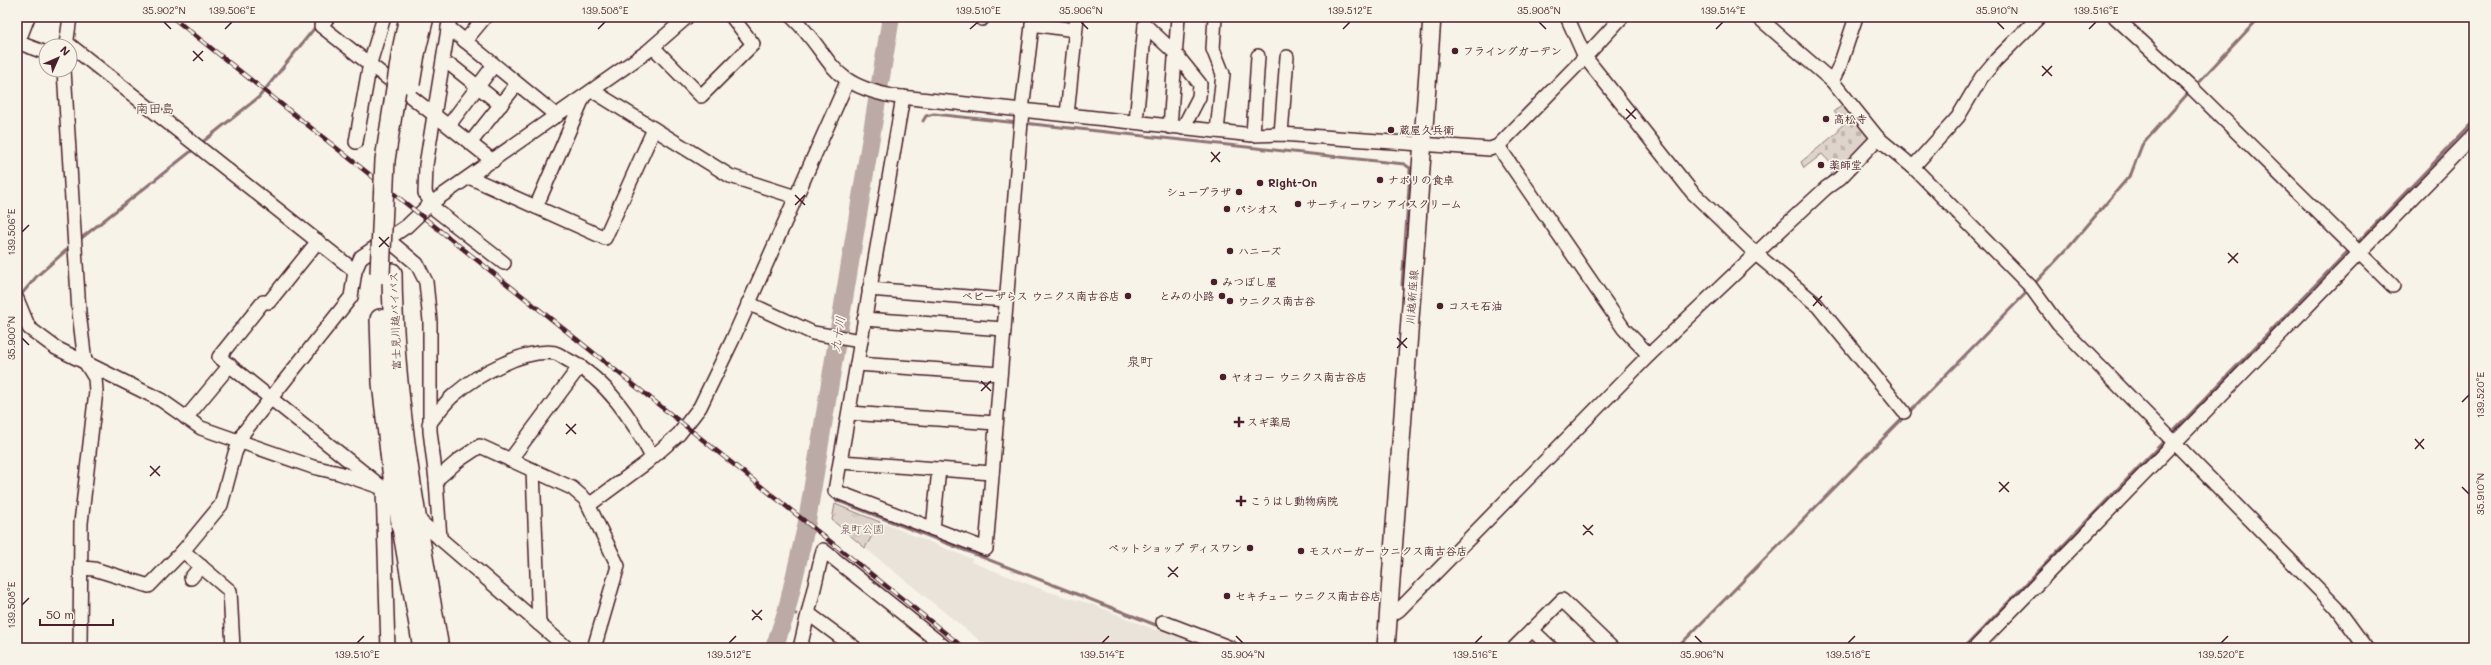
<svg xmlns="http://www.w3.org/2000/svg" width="2491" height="665" font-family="Mali,'Klee One',sans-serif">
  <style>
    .built { fill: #eae3da }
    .grass { fill: url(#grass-tufts); stroke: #947a7c }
    .cemetery { fill: url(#cemetery-stones); stroke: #947a7c }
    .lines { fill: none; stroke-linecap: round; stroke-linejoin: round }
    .stream { stroke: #8e7275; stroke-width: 3 }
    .river { stroke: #bcaaa7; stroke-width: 18 }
    .minor-casing { stroke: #4a1f2b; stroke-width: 16 }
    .major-casing { stroke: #4a1f2b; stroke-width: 20 }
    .highway-casing { stroke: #4a1f2b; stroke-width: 22 }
    .minor { stroke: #f7f3e8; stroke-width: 13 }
    .major { stroke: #f7f3e8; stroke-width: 17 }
    .highway { stroke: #f7f3e8; stroke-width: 19 }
    .rail-casing { stroke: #4a1f2b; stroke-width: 4.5 }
    .rail { stroke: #f7f3e8; stroke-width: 3; stroke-dasharray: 9; stroke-linecap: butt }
    .highway-bridge-casing { stroke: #4a1f2b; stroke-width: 22; stroke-linecap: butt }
    .highway-bridge { stroke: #f7f3e8; stroke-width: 19 }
    .ticks { fill: none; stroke: #4a1f2b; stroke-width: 1.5 }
    .poi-dot { fill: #4a1f2b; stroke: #f7f3e8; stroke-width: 1.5 }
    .labels { text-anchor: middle; stroke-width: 3.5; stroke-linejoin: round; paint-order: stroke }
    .poi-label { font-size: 11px; font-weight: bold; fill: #4a1f2b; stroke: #f7f3e8; text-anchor: start }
    .street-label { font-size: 11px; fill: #4a1f2b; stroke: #f7f3e8 }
    .park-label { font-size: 11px; fill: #6f4c53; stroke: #f7f3e8 }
    .water-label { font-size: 12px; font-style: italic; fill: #6c4950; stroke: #f7f3e8 }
    .quarter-label { font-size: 13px; fill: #4a1f2b; stroke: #f7f3e8 }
    .neatline { fill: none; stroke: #4a1f2b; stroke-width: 1.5 }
    .ticks-label { font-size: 10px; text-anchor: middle; fill: #4a1f2b }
  </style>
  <defs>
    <pattern id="grass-tufts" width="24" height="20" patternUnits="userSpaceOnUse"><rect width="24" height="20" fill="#ded4cc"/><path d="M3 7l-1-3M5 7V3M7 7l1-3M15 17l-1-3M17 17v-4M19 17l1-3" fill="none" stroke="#c0b6af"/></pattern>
    <pattern id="cemetery-stones" width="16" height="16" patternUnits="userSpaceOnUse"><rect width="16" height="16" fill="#ded4cc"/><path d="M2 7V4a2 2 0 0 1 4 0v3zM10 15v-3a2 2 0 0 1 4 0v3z" fill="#c0b6af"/></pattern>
  </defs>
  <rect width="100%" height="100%" fill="#f7f3e8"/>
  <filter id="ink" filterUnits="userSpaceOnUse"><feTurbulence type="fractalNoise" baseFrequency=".025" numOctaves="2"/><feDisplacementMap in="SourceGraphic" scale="8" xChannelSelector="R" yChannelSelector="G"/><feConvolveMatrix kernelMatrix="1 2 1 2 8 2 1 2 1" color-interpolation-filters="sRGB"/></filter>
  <g filter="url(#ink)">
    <polygon class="built" points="880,522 972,559 971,562 1049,592 1094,605 1157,631 1161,625 1170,628 1168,632 1210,648 989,648 865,548"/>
    <polygon class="grass" points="835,504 880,522 865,548 832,520"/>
    <polygon class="cemetery" points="1845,104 1872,137 1829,183 1826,179 1836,169 1822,154 1804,168 1801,162 1839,131 1838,129 1844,124 1834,111"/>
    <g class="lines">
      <g class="stream">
        <polyline points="2195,86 2260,17"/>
        <polyline points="923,121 926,116 934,114 1018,123"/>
        <polyline points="1023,123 1404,164 1410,168 1410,173 1402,285"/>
        <polyline points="200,144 259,97 317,25"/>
        <polyline points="79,240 194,149"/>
        <polyline points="2356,244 2474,121"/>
        <polyline points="2034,284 2069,247 2126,180 2131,174 2142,145 2190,91"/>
        <polyline points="20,296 37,276 70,247"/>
        <polyline points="2170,435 2350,249"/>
        <polyline points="836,500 1161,627"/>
        <polyline points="787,612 796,614"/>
        <polyline points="1365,646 1375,647"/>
        <polyline points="1677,648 2029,290"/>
        <polyline points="1964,648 2166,439"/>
      </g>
      <polyline class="river" points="774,648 786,613 806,527 891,17"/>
      <defs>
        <g id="minor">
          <polyline points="328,17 321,26 493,161"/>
          <polyline points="450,17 426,165 425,193 436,210 504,263"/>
          <path d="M792,17C834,57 825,83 892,96L1253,135L1281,134L1490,149L1498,146L1585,57L1567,17"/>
          <polyline points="1215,17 1213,49 1223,74 1217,131"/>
          <polyline points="1622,17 1585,57 1692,192 1756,254 1816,304 1904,412"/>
          <polyline points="1758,17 1832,81 1878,138 1913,167 2030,286 2058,324 2336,607 2366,648"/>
          <polyline points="2115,17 2190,86 2393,286"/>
          <polyline points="982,19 982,17"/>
          <polyline points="1032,24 1075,30"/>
          <polyline points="1145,25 1175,53 1200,84 1199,97 1183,128"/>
          <polyline points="448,27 557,116"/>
          <polyline points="465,41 485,17"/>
          <polyline points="17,42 46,53"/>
          <polyline points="66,42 355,271"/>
          <polyline points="18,43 28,17"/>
          <polyline points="66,46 70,17"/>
          <polyline points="653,47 701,96 753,44 732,17"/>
          <polyline points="452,66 501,105"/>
          <polyline points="64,70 79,312 85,362 95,378 96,391 81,523 80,648"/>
          <polyline points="1832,81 1840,65 1856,17"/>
          <polyline points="593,91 730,176 796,197"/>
          <polyline points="903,97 835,491 986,549 1022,110 1033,17"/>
          <polyline points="1067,115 1077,17"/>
          <polyline points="1136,122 1145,25"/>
          <polyline points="449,125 494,65"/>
          <polyline points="1170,127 1178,17"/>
          <polyline points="1281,134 1287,57"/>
          <polyline points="1253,135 1258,56"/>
          <polyline points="356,142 370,63 384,17"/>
          <polyline points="471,142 517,84"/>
          <polyline points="1913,167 1958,117 1981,78 1996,60 2039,17"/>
          <polyline points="469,177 605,238 654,129"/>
          <polyline points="536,207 583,98"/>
          <polyline points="386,238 417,264 426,282 430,321 430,431 436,480 440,539"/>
          <polyline points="318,241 269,302 263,302 219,357 383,488 388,648"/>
          <polyline points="869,289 1006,300"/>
          <polyline points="17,299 29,328 56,348 161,400 201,428 313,467 339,473 383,488 399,502"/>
          <polyline points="748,303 813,333 861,341"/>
          <polyline points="864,319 1004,329"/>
          <polyline points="1649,355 1785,226 1826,188 1840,178 1878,138"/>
          <polyline points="857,364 1000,374"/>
          <polyline points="849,413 996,423"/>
          <polyline points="186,418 230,365"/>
          <path d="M429,424C437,414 445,402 455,394C477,375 525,348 555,353C559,354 564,358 568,360C607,380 632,419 652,457"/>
          <polyline points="510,460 580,366"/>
          <polyline points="841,462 992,473"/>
          <polyline points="533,470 539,624"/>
          <polyline points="436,480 459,460 480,446 572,488 586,500 618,566 594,648"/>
          <polyline points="589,505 646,463 679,434 700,407 732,341 847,82"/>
          <polyline points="415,517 567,648"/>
          <polyline points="933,529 939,469"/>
          <polyline points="183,551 230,591 233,648"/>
          <polyline points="82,568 94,569 149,586 183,551 221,505 235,453 244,432 351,297 355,271 361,257 407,226 430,204 648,51 687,17"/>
          <polyline points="191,578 201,566"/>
          <polyline points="809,614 855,648"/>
          <polyline points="1388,617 1399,610 1649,355 1624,329 1498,146"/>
          <polyline points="1163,622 1231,648"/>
          <polyline points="1532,630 1551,648"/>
          <polyline points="800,648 823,550 946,648"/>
          <polyline points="1514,648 1562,600 1612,648"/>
          <polyline points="1975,648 2474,135"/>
        </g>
        <polyline id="major" points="1386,648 1432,17"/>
        <g id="highway">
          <polyline points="402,50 409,17"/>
          <polyline points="415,54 424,17"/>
          <path d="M392,273C393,400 417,524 439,648"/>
          <polyline points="380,319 382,383 392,470 423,648"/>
        </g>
      </defs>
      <use href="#minor" class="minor-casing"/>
      <use href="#major" class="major-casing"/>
      <use href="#highway" class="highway-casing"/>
      <use href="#minor" class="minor"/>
      <use href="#major" class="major"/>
      <use href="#highway" class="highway"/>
      <defs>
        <polyline id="rail" points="172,17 964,648"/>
      </defs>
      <use href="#rail" class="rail-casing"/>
      <use href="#rail" class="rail"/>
      <defs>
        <g id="highway-bridge">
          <polyline points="410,84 415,54"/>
          <polyline points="380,274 385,160 402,50"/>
        </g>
      </defs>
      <use href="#highway-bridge" class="highway-bridge-casing"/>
      <use href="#highway-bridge" class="highway-bridge"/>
    </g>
  </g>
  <path class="ticks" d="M164,22L171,29M1081,22L1088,29M1539,22L1546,29M1997,22L2004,29M225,29L232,22M598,29L605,22M970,29L978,22M1343,29L1350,22M1716,29L1723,22M2089,29L2096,22M193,51L203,61M193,61L203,51M2042,66L2052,76M2042,76L2052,66M1626,109L1636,119M1626,119L1636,109M1211,152L1220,162M1211,162L1220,152M795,195L805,205M795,205L805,195M22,232L29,225M379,237L389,247M379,247L389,237M2228,253L2238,263M2228,263L2238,253M1813,296L1822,306M1813,306L1822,296M22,338L29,345M1397,338L1407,348M1397,348L1407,338M981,381L991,391M981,391L991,381M2462,402L2469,395M566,424L576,434M566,434L576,424M2415,439L2424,449M2415,449L2424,439M150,466L160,476M150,476L160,466M1999,482L2009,492M2462,487L2469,494M1999,492L2009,482M1583,525L1593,535M1583,535L1593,525M1168,567L1178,577M1168,577L1178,567M22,605L29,598M752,610L762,620M752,620L762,610M1236,636L1243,643M1695,636L1702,643M357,643L364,636M729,643L736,636M1102,643L1109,636M1475,643L1482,636M1848,643L1855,636M2221,643L2228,636"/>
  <g class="poi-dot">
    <circle cx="1455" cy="51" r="4"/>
    <circle cx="1826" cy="119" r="4"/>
    <circle cx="1391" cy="130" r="4"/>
    <circle cx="1821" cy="165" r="4"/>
    <circle cx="1380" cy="180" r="4"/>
    <circle cx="1260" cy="183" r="4"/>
    <circle cx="1239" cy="192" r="4"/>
    <circle cx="1298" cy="204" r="4"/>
    <circle cx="1227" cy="209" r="4"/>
    <circle cx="1230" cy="251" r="4"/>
    <circle cx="1214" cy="282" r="4"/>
    <circle cx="1128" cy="296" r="4"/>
    <circle cx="1222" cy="296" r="4"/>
    <circle cx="1230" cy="301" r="4"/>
    <circle cx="1440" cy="306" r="4"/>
    <circle cx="1223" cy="377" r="4"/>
    <path d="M1237 416h4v4h4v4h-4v4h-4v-4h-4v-4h4z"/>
    <path d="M1239 495h4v4h4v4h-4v4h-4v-4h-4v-4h4z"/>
    <circle cx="1250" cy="548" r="4"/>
    <circle cx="1301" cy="551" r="4"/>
    <circle cx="1227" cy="596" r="4"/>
  </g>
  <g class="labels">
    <g class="poi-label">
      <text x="1463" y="55">フライングガーデン</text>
      <text x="1834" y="123">高松寺</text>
      <text x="1399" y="134">蔵屋久兵衛</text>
      <text x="1829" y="169">薬師堂</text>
      <text x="1388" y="184">ナポリの食卓</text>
      <text x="1268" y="187">Right-On</text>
      <text x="1231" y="196" text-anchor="end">シュープラザ</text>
      <text x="1306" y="208">サーティーワン アイスクリーム</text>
      <text x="1235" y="213">パシオス</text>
      <text x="1238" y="255">ハニーズ</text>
      <text x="1222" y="286">みつぼし屋</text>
      <text x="1120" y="300" text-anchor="end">ベビーザらス ウニクス南古谷店</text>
      <text x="1214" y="300" text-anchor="end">とみの小路</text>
      <text x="1238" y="305">ウニクス南古谷</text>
      <text x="1448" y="310">コスモ石油</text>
      <text x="1231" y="381">ヤオコー ウニクス南古谷店</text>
      <text x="1247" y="426">スギ薬局</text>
      <text x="1250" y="505">こうはし動物病院</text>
      <text x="1242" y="552" text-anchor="end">ペットショップ ディスワン</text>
      <text x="1309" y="555">モスバーガー ウニクス南古谷店</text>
      <text x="1235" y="600">セキチュー ウニクス南古谷店</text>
    </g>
    <g class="street-label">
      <text transform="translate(1412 297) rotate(-86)" y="4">川越新座線</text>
      <text transform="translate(395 321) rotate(-92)" y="4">富士見川越バイパス</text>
    </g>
    <g class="park-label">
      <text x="862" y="533">泉町公園</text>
    </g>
    <g class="water-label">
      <text transform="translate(838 334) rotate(-81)" y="4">九十川</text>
    </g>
    <g class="quarter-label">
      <text x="155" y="113">南田島</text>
      <text x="1140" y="366">泉町</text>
    </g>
  </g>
  <rect width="2491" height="665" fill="none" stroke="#f7f3e8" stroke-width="44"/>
  <g transform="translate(58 58) rotate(45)"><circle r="19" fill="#f7f3e8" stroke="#b29e9c"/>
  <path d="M0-3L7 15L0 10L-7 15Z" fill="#4a1f2b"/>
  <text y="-6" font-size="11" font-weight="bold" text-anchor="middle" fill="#4a1f2b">N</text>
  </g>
  <path d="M40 619v6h73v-6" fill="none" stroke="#4a1f2b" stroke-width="2"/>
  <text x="46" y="619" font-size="12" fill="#4a1f2b" stroke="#f7f3e8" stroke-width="3" paint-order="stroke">50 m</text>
  <rect x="22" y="22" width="2447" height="621" class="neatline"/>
  <g class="ticks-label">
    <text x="164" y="14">35.902°N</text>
    <text x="232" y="14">139.506°E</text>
    <text x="605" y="14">139.508°E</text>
    <text x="978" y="14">139.510°E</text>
    <text x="1081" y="14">35.906°N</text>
    <text x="1350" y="14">139.512°E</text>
    <text x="1539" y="14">35.908°N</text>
    <text x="1723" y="14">139.514°E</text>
    <text x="1997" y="14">35.910°N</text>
    <text x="2096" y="14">139.516°E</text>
    <text transform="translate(11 232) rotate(-90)" y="4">139.506°E</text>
    <text transform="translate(11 338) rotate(-90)" y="4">35.900°N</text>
    <text transform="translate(2480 395) rotate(-90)" y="4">139.520°E</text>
    <text transform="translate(2480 494) rotate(-90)" y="4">35.910°N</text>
    <text transform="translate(11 605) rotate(-90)" y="4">139.508°E</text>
    <text x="357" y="658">139.510°E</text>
    <text x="729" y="658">139.512°E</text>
    <text x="1102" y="658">139.514°E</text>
    <text x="1243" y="658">35.904°N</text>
    <text x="1475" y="658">139.516°E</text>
    <text x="1702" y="658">35.906°N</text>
    <text x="1848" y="658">139.518°E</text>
    <text x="2221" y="658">139.520°E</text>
  </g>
</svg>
